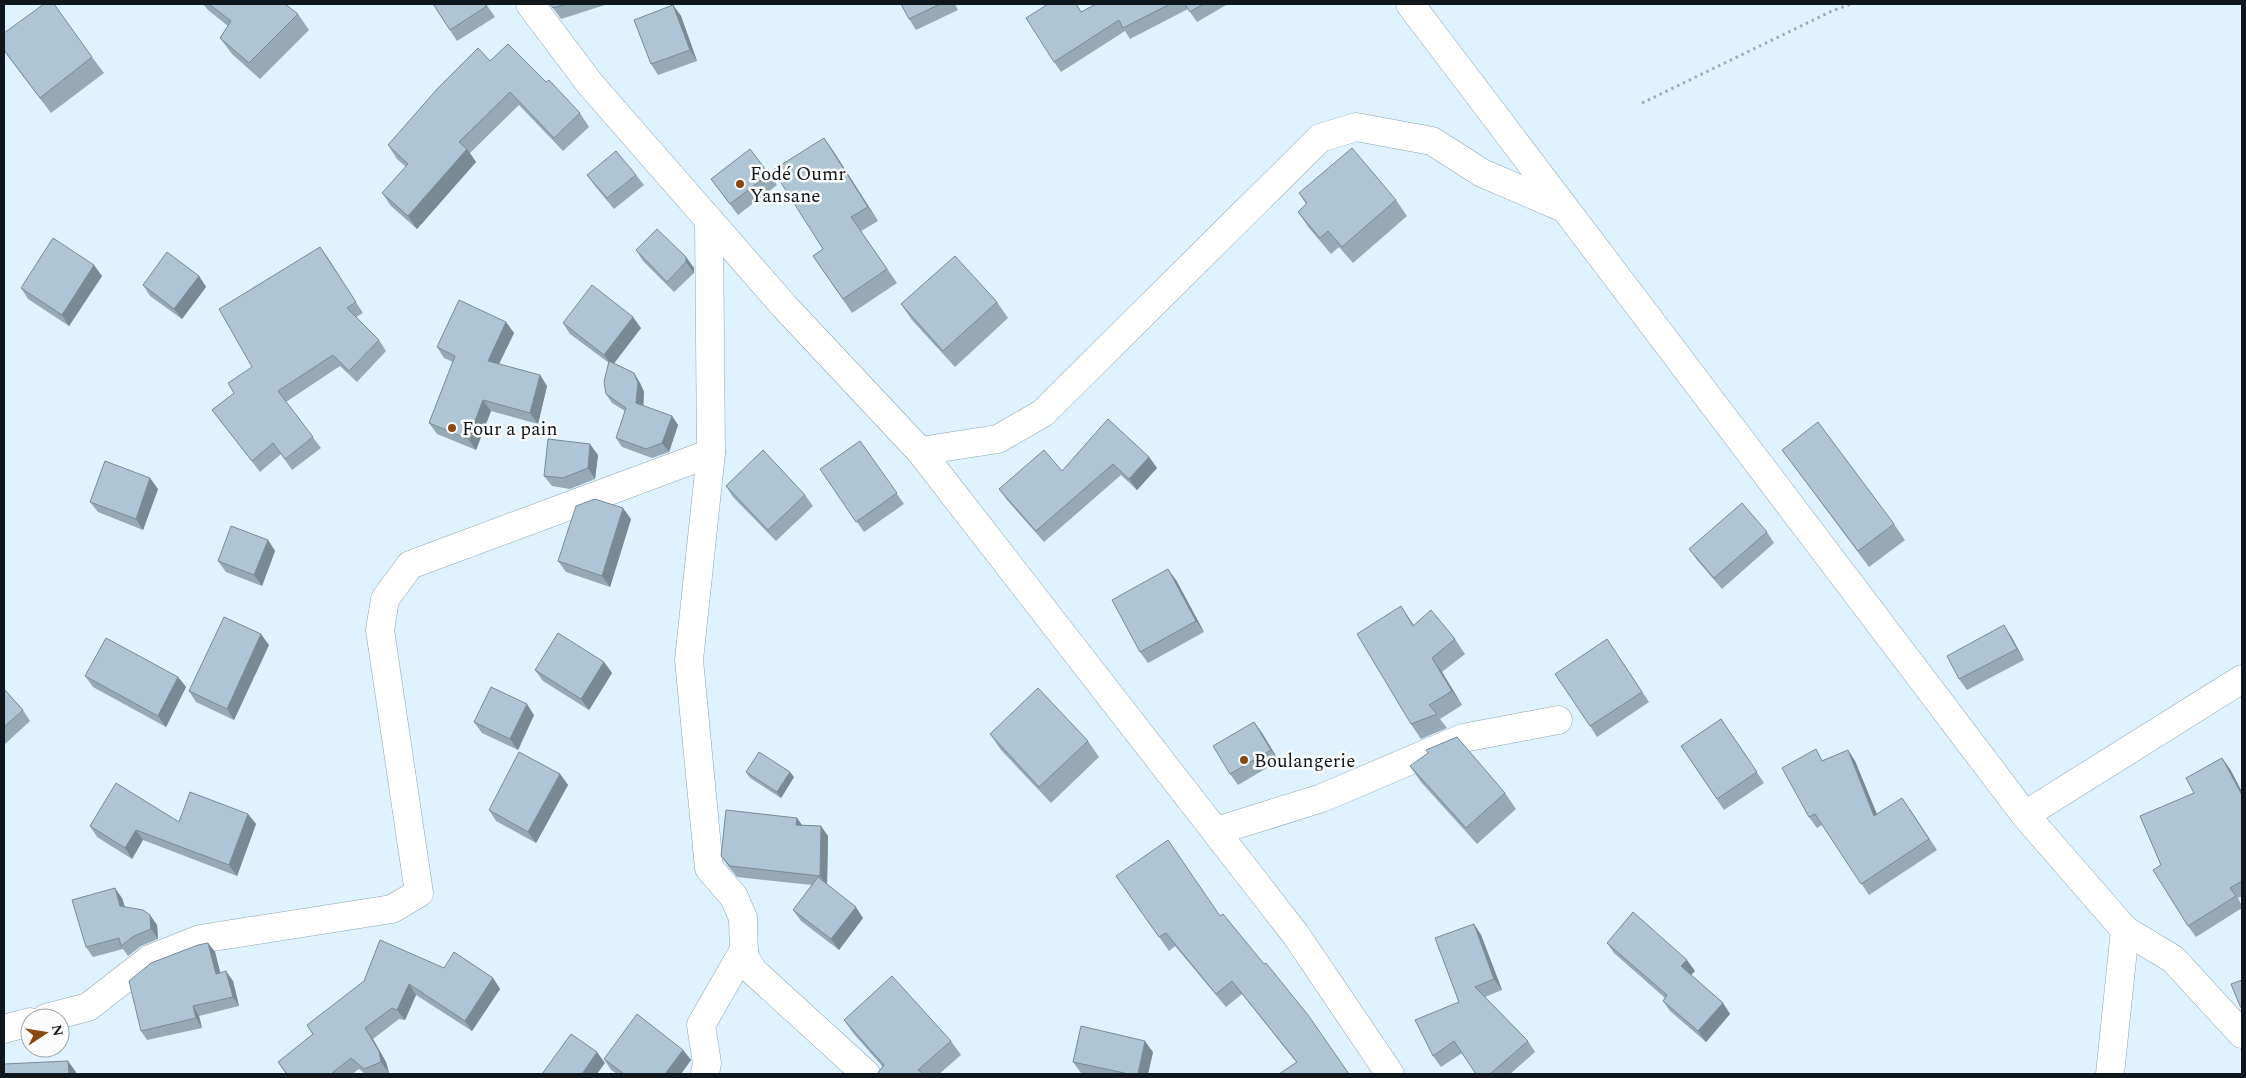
<svg xmlns="http://www.w3.org/2000/svg" width="2246" height="1078" font-family="Spectral,serif">
  <style>
    .lines { fill: none; stroke-linecap: round; stroke-linejoin: round }
    .minor-casing { stroke: #8ba3b1; stroke-width: 29 }
    .path { stroke: #9cacb7; stroke-width: 3; stroke-dasharray: 2.5 4; stroke-linecap: butt }
    .minor { stroke: #fff; stroke-width: 28 }
    .wall { fill: #95a9b6 }
    .shaded-wall { fill: #798a94 }
    .building { fill: #adc5d4; stroke: #798a94 }
    .poi-dot { fill: #8a4913; stroke: #fcfcfc; stroke-width: 2 }
    .labels { text-anchor: middle; stroke-width: 5; stroke-linejoin: round; paint-order: stroke }
    .poi-label { font-size: 19px; fill: #0f171d; stroke: #fcfcfc; text-anchor: start }
  </style>
  <rect width="100%" height="100%" fill="#def2ff"/>
  <g class="lines">
    <defs>
      <g id="minor">
        <polyline points="530,4 591,85 785,307 920,451 1296,935 1390,1074"/>
        <polyline points="1410,4 2025,815 2125,930 2110,1074"/>
        <polyline points="709,220 711,453 689,660 709,868 734,897 743,918 744,956 753,971 866,1074"/>
        <polyline points="920,451 998,439 1043,413 1320,138 1356,127 1432,141 1482,173 1561,207"/>
        <polyline points="2025,815 2242,679"/>
        <polyline points="1216,831 1322,798 1463,738 1558,720"/>
        <polyline points="2125,930 2173,959 2242,1034"/>
        <polyline points="46,1018 88,1007 150,959 200,939 392,909 419,893 380,630 385,599 410,565 711,453"/>
        <polyline points="4,1029 30,1022"/>
        <polyline points="705,1074 707,1063 701,1025 744,950"/>
      </g>
    </defs>
    <use href="#minor" class="minor-casing"/>
    <polyline class="path" points="1642,103 1832,11 1851,4"/>
    <use href="#minor" class="minor"/>
  </g>
  <g class="wall">
    <polygon points="203,4 285,4 298,14 309,30 260,79 232,54 220,38 228,26 208,10"/>
    <polygon points="433,4 486,4 495,17 457,41"/>
    <polygon points="553,4 608,4 561,19 551,5"/>
    <polygon points="901,4 955,4 958,10 916,30 909,19"/>
    <polygon points="1048,4 1076,4 1081,12 1096,4 1228,4 1197,22 1188,9 1130,39 1125,31 1061,72 1054,62"/>
    <polygon points="673,5 681,16 697,61 658,75 651,64"/>
    <polygon points="4,33 92,57 104,73 51,113 4,51"/>
    <polygon points="490,61 546,82 580,113 589,127 563,151 519,105 470,153 476,162 417,229 391,206 382,193 406,167 397,159 388,145"/>
    <polygon points="824,138 878,221 861,231 897,283 852,313 813,256 823,249"/>
    <polygon points="769,174 777,185 738,215 711,179"/>
    <polygon points="587,175 636,175 644,185 614,209 595,186"/>
    <polygon points="1299,193 1396,200 1407,216 1353,263 1339,247 1331,254 1309,228 1298,212 1306,204"/>
    <polygon points="320,247 363,313 356,317 379,340 386,351 357,382 340,366 286,402 321,448 292,470 281,454 260,472 212,410 234,393 252,367"/>
    <polygon points="636,250 686,257 694,268 694,273 674,292 643,261"/>
    <polygon points="102,276 69,326 28,299 21,288"/>
    <polygon points="199,276 206,287 182,319 150,296 143,285"/>
    <polygon points="997,302 1008,318 955,367 912,320 901,304"/>
    <polygon points="506,322 514,333 499,364 540,375 547,386 538,424 491,411 476,450 437,434 429,423 453,362 444,358 437,347"/>
    <polygon points="563,323 641,328 614,363 634,373 640,383 644,392 643,406 672,416 678,425 669,452 652,458 622,447 616,438 625,411 612,403 606,394 609,363 570,334"/>
    <polygon points="860,441 904,504 864,532 820,469"/>
    <polygon points="1782,450 1894,524 1905,540 1869,567"/>
    <polygon points="598,455 595,479 570,489 552,486 544,476"/>
    <polygon points="1149,457 1157,468 1137,490 1121,475 1044,542 1007,500 999,489"/>
    <polygon points="726,486 805,495 813,506 776,541 733,497"/>
    <polygon points="158,489 143,530 98,512 90,502"/>
    <polygon points="631,519 610,587 566,572 558,561"/>
    <polygon points="1767,532 1774,543 1722,589 1697,560 1689,549"/>
    <polygon points="268,540 275,551 262,586 226,572 218,561"/>
    <polygon points="1176,580 1204,632 1148,663 1140,652"/>
    <polygon points="1411,621 1413,625 1455,639 1465,654 1442,672 1462,705 1440,719 1447,728 1421,739 1411,724"/>
    <polygon points="2011,636 2024,660 1967,690 1959,679"/>
    <polygon points="1607,639 1649,702 1597,737 1590,726"/>
    <polygon points="269,645 234,720 196,702 189,691"/>
    <polygon points="604,662 612,673 589,710 543,681 535,670"/>
    <polygon points="85,676 178,677 186,687 166,727 93,687"/>
    <polygon points="4,689 23,710 30,721 4,745"/>
    <polygon points="534,715 518,750 482,733 474,722"/>
    <polygon points="1721,719 1764,783 1724,810 1681,746"/>
    <polygon points="1254,722 1262,733 1279,761 1238,785 1230,774"/>
    <polygon points="990,734 1088,741 1099,757 1051,803 1001,750"/>
    <polygon points="1848,750 1855,761 1877,814 1910,809 1937,850 1869,895 1822,825 1817,828 1809,817 1823,760"/>
    <polygon points="2222,758 2230,769 2242,792 2242,896 2238,898 2242,906 2242,908 2196,937 2188,926 2161,865"/>
    <polygon points="1410,766 1505,793 1516,809 1477,844 1421,782"/>
    <polygon points="746,772 794,777 781,798 750,778"/>
    <polygon points="560,774 568,785 536,843 496,821 489,810"/>
    <polygon points="248,814 256,824 237,876 143,840 132,859 97,837 90,826 179,822"/>
    <polygon points="797,818 802,825 828,836 827,884 863,918 839,950 801,921 793,910 812,885 737,877 728,866 721,856"/>
    <polygon points="1116,876 1220,916 1349,1074 1296,1062 1242,994 1226,1007 1175,946 1169,951"/>
    <polygon points="122,898 125,907 150,915 157,925 158,939 141,946 128,956 123,949 93,957 86,947"/>
    <polygon points="1474,924 1481,935 1502,990 1485,997 1528,1041 1535,1052 1510,1074 1476,1074 1462,1053 1441,1067 1433,1056 1459,1002"/>
    <polygon points="208,943 215,952 220,973 233,981 239,1006 199,1016 202,1028 147,1040 141,1031"/>
    <polygon points="1607,943 1695,971 1691,975 1723,1003 1730,1014 1706,1042 1670,1011 1663,1001 1665,998 1614,953"/>
    <polygon points="444,968 493,978 500,989 472,1031 416,995 405,1020 399,1019 373,1039 386,1062 389,1073 385,1074 365,1074 359,1069 352,1074 286,1074 278,1062 313,1035 307,1025"/>
    <polygon points="844,1020 951,1041 961,1055 939,1074 877,1074 883,1067 854,1034"/>
    <polygon points="683,1050 691,1060 681,1074 617,1074 611,1070 604,1059"/>
    <polygon points="1153,1052 1148,1074 1088,1074 1081,1073 1073,1062"/>
  </g>
  <g class="shaded-wall">
    <polygon points="673,5 681,16 697,61 690,50"/>
    <polygon points="824,138 834,152 878,221 868,207"/>
    <polygon points="467,149 476,162 417,229 408,216"/>
    <polygon points="320,247 328,258 363,313 356,302"/>
    <polygon points="686,257 694,268 694,273 686,262"/>
    <polygon points="94,265 102,276 69,326 62,315"/>
    <polygon points="199,276 206,287 182,319 174,309"/>
    <polygon points="633,317 641,328 612,366 604,355"/>
    <polygon points="506,322 514,333 495,372 488,361"/>
    <polygon points="634,373 640,383 644,392 643,412 636,403"/>
    <polygon points="540,375 547,386 538,424 530,413"/>
    <polygon points="483,400 491,411 476,450 468,439"/>
    <polygon points="672,416 678,425 669,452 662,443"/>
    <polygon points="590,444 598,455 595,479 588,468"/>
    <polygon points="1149,457 1157,468 1137,490 1129,479"/>
    <polygon points="150,478 158,489 143,530 136,519"/>
    <polygon points="623,508 631,519 610,587 602,576"/>
    <polygon points="268,540 275,551 262,586 254,575"/>
    <polygon points="1168,569 1176,580 1204,632 1196,621"/>
    <polygon points="1401,606 1411,621 1423,640 1413,626"/>
    <polygon points="2004,625 2011,636 2024,660 2017,649"/>
    <polygon points="261,634 269,645 234,720 227,709"/>
    <polygon points="1432,658 1442,672 1462,705 1452,691"/>
    <polygon points="604,662 612,673 589,710 581,699"/>
    <polygon points="178,677 186,687 166,727 158,716"/>
    <polygon points="527,704 534,715 518,750 510,739"/>
    <polygon points="1254,722 1262,733 1279,761 1271,750"/>
    <polygon points="1848,750 1855,761 1882,827 1874,816"/>
    <polygon points="2222,758 2230,769 2242,792 2242,795"/>
    <polygon points="790,772 794,777 781,798 777,792"/>
    <polygon points="560,774 568,785 536,843 528,832"/>
    <polygon points="248,814 256,824 237,876 229,865"/>
    <polygon points="797,818 804,828 796,825"/>
    <polygon points="821,826 828,836 827,886 820,876"/>
    <polygon points="136,830 143,840 132,859 125,848"/>
    <polygon points="115,888 122,898 128,917 120,906"/>
    <polygon points="856,907 863,918 839,950 831,939"/>
    <polygon points="150,915 157,925 158,939 151,929"/>
    <polygon points="1474,924 1481,935 1502,990 1494,979"/>
    <polygon points="208,943 215,952 223,983 216,974"/>
    <polygon points="1687,960 1695,971 1689,977 1681,966"/>
    <polygon points="226,971 233,981 239,1006 233,997"/>
    <polygon points="493,978 500,989 472,1031 465,1021"/>
    <polygon points="409,984 416,995 405,1020 397,1010"/>
    <polygon points="1723,1003 1730,1014 1706,1042 1698,1031"/>
    <polygon points="193,1006 199,1016 202,1028 196,1018"/>
    <polygon points="365,1028 373,1039 386,1062 389,1073 381,1062"/>
    <polygon points="1145,1041 1153,1052 1148,1074 1138,1074"/>
    <polygon points="683,1050 691,1060 681,1074 665,1074"/>
    <polygon points="597,1052 605,1063 597,1074 582,1074"/>
    <polygon points="68,1061 76,1072 76,1074 69,1074"/>
  </g>
  <g class="building">
    <polygon points="44,4 54,4 92,57 40,98 4,50 4,33"/>
    <polygon points="209,4 285,4 298,14 249,63 220,38 231,21"/>
    <polygon points="433,4 485,4 487,6 450,30"/>
    <polygon points="553,4 567,4 553,8 551,5"/>
    <polygon points="901,4 940,4 909,19"/>
    <polygon points="1048,4 1076,4 1081,12 1096,4 1170,4 1123,28 1119,20 1054,62 1026,18"/>
    <polygon points="1185,4 1203,4 1190,12"/>
    <polygon points="673,5 690,50 651,64 634,20"/>
    <polygon points="508,44 546,82 549,80 580,113 554,138 510,92 459,142 467,149 408,216 382,193 408,164 388,145 438,88 478,48 490,61"/>
    <polygon points="824,138 868,207 851,217 887,269 843,299 813,256 823,249 773,170"/>
    <polygon points="1352,148 1396,200 1342,247 1328,231 1320,238 1298,212 1307,203 1299,193"/>
    <polygon points="750,149 769,174 730,204 711,179"/>
    <polygon points="616,151 636,175 607,198 587,175"/>
    <polygon points="657,229 686,257 686,262 667,282 636,250"/>
    <polygon points="53,238 94,265 62,315 21,288"/>
    <polygon points="320,247 356,302 347,308 379,340 349,371 333,355 278,391 313,437 285,459 273,443 252,461 212,410 234,393 228,383 252,367 219,309"/>
    <polygon points="167,252 199,276 174,309 143,285"/>
    <polygon points="955,256 997,302 943,351 901,304"/>
    <polygon points="592,285 633,317 604,355 563,323"/>
    <polygon points="459,300 506,322 488,361 540,375 530,413 483,400 468,439 429,423 455,356 437,347"/>
    <polygon points="609,361 634,373 638,383 636,403 672,416 662,443 646,449 616,438 626,408 606,394 604,382"/>
    <polygon points="1108,419 1149,457 1129,479 1113,464 1036,531 999,489 1044,450 1062,471"/>
    <polygon points="1818,422 1894,524 1858,551 1782,450"/>
    <polygon points="548,439 590,444 588,468 563,478 544,476"/>
    <polygon points="860,441 897,493 856,522 820,469"/>
    <polygon points="763,450 805,495 768,530 726,486"/>
    <polygon points="105,461 150,478 136,519 90,502"/>
    <polygon points="595,499 623,508 602,576 558,561 576,506"/>
    <polygon points="1742,503 1767,532 1714,578 1689,549"/>
    <polygon points="231,526 268,540 254,575 218,561"/>
    <polygon points="1168,569 1196,621 1140,652 1112,600"/>
    <polygon points="1401,606 1413,626 1431,610 1455,639 1432,658 1452,691 1429,705 1437,714 1411,724 1357,634"/>
    <polygon points="224,617 261,634 227,709 189,691"/>
    <polygon points="2004,625 2017,649 1959,679 1947,656"/>
    <polygon points="558,633 604,662 581,699 535,670"/>
    <polygon points="106,638 178,677 158,716 85,676"/>
    <polygon points="1607,639 1642,692 1590,726 1555,674"/>
    <polygon points="491,687 527,704 510,739 474,722"/>
    <polygon points="1038,688 1088,741 1039,787 990,734"/>
    <polygon points="4,689 23,710 4,727"/>
    <polygon points="1721,719 1757,772 1717,799 1681,746"/>
    <polygon points="1254,722 1271,750 1230,774 1213,746"/>
    <polygon points="1457,737 1505,793 1466,828 1410,766 1428,753 1426,750"/>
    <polygon points="1816,749 1822,761 1848,750 1874,816 1902,798 1929,839 1861,884 1815,814 1809,817 1782,768"/>
    <polygon points="519,752 560,774 528,832 489,810"/>
    <polygon points="759,752 790,772 777,792 746,772"/>
    <polygon points="2222,758 2242,795 2242,881 2230,888 2236,896 2188,926 2153,870 2161,865 2140,816 2194,793 2186,778"/>
    <polygon points="116,783 179,822 190,792 248,814 229,865 136,830 125,848 90,826"/>
    <polygon points="726,810 797,818 796,825 821,826 820,876 730,866 721,856"/>
    <polygon points="1168,840 1220,916 1223,914 1264,964 1266,963 1308,1015 1349,1074 1279,1074 1297,1062 1232,981 1216,994 1166,933 1159,937 1116,876"/>
    <polygon points="818,877 856,907 831,939 793,910"/>
    <polygon points="115,888 120,906 143,910 150,915 151,929 134,936 121,946 119,938 86,947 72,900"/>
    <polygon points="1633,912 1687,960 1681,966 1723,1003 1698,1031 1663,1001 1667,995 1607,943"/>
    <polygon points="1474,924 1494,979 1475,987 1528,1041 1490,1074 1476,1074 1454,1041 1433,1056 1415,1020 1459,1002 1435,938"/>
    <polygon points="380,940 444,968 454,952 493,978 465,1021 409,984 397,1010 392,1008 365,1028 379,1051 381,1062 364,1069 351,1058 331,1074 287,1074 278,1062 313,1034 307,1025 364,981"/>
    <polygon points="208,943 216,974 226,971 233,997 193,1006 196,1018 141,1031 129,981 151,963 198,945"/>
    <polygon points="892,976 951,1041 918,1070 924,1074 877,1074 884,1065 844,1020"/>
    <polygon points="2242,980 2242,1009 2240,1006 2231,984"/>
    <polygon points="637,1014 683,1050 665,1074 624,1074 604,1059"/>
    <polygon points="1081,1026 1145,1041 1138,1074 1129,1074 1073,1062"/>
    <polygon points="571,1034 597,1052 582,1074 542,1074"/>
    <polygon points="68,1061 69,1074 4,1074 4,1064"/>
  </g>
  <g class="poi-dot">
    <circle cx="740" cy="184" r="5"/>
    <circle cx="452" cy="428" r="5"/>
    <circle cx="1244" cy="760" r="5"/>
  </g>
  <g class="labels">
    <g class="poi-label">
      <text x="750" y="180">Fodé Oumr<tspan x="750" dy="22">Yansane</tspan></text>
      <text x="462" y="435">Four a pain</text>
      <text x="1254" y="767">Boulangerie</text>
    </g>
  </g>
  <rect width="2246" height="1078" fill="none" stroke="#0f171d" stroke-width="10"/>
  <g transform="translate(45 1033) rotate(78)"><circle r="24" fill="#fcfcfc" stroke="#9da0a3"/>
  <path d="M0-4L9 19L0 12L-9 19Z" fill="#8a4913"/>
  <text y="-8" font-size="14" font-weight="bold" text-anchor="middle" fill="#0f171d">N</text>
  </g>
</svg>
